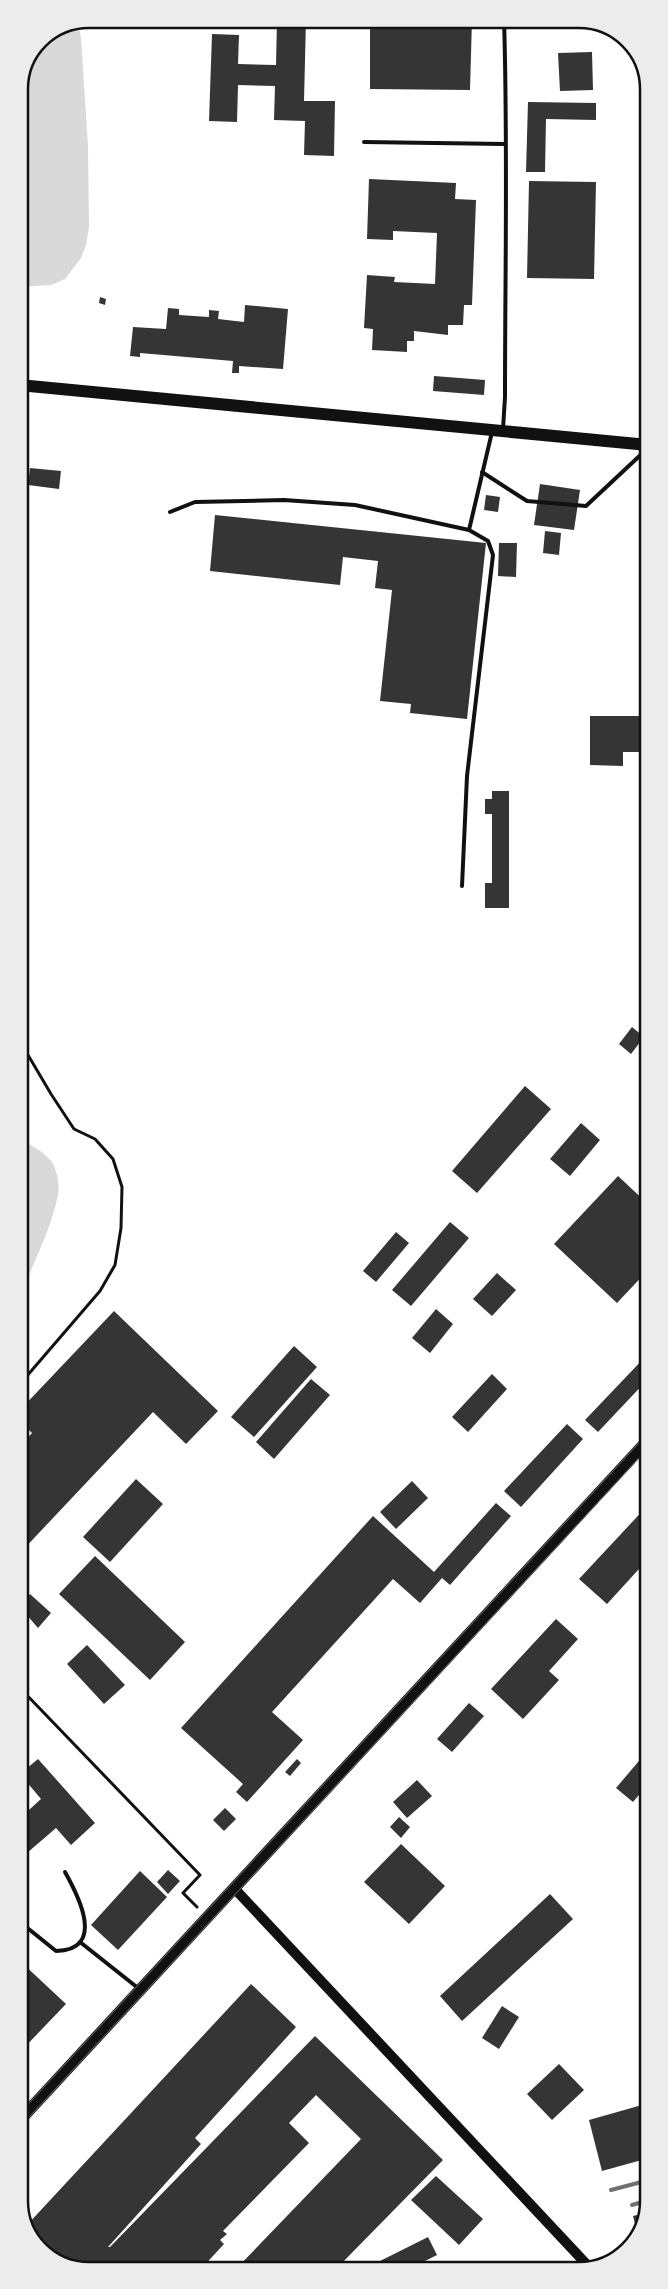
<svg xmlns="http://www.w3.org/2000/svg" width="668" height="2289" font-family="Lora,serif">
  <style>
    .water { fill: #d9d9d9 }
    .building { fill: #353535 }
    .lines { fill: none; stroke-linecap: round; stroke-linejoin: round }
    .path { stroke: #111; stroke-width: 3 }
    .service { stroke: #111; stroke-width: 4 }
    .secondary { stroke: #111; stroke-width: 10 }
    .primary { stroke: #111; stroke-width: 12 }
    .tram { stroke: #707070; stroke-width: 1 }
    .rail { stroke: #707070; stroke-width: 4 }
    .rim { fill: none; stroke: #111; stroke-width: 2.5 }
  </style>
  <rect width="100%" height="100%" fill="#fff"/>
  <g class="water">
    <polygon points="78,23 81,38 88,147 89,227 86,245 81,258 65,279 51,285 19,287 19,89 39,39"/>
    <path d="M19,1139C31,1145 43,1151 51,1161C57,1169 60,1185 58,1195C51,1229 33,1264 20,1296Z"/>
  </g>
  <g class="building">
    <polygon points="277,19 306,19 304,101 335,101 334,156 304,155 305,121 274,120 275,86 238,85 237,122 209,121 212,34 239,35 238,64 276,65"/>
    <polygon points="370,19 472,19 470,90 370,89"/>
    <polygon points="592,52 593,90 560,91 558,53"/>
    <polygon points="528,102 596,103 596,120 546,119 545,172 526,172"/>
    <polygon points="646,127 648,127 648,189 645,189"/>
    <polygon points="369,179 456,183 455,199 476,200 472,305 464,305 463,325 448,325 448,335 414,331 414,341 407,341 407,352 372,350 373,329 364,328 367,275 395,277 394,282 435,284 437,233 393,231 393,240 367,239"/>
    <polygon points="529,181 596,182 594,279 527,278"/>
    <polygon points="100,297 106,299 105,305 99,303"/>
    <polygon points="245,305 288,309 283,369 239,366 239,373 232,373 233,361 140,353 140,357 130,356 133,327 166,329 168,308 179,309 179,315 209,317 209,310 219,311 218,319 244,322"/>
    <polygon points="434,376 485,380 484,395 433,391"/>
    <polygon points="30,468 61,471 59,489 28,485"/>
    <polygon points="540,484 580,490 574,530 534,525"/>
    <polygon points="486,495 500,497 498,512 484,510"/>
    <polygon points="215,515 486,543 467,719 410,713 411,704 380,701 392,590 375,588 378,561 343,557 340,585 210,571"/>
    <polygon points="545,531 561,533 559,555 543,553"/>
    <polygon points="499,543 517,543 516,577 498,576"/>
    <polygon points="590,716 648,716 648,752 623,752 623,766 590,765"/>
    <polygon points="492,791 509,791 509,908 485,908 485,883 492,883 492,814 485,814 485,799 492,799"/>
    <polygon points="632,1027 644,1037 631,1054 619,1044"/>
    <polygon points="525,1086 551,1109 477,1193 452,1171"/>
    <polygon points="581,1123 600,1140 570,1176 550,1159"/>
    <polygon points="618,1176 649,1205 649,1269 617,1303 554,1244"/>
    <polygon points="450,1222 469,1238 411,1306 392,1290"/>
    <polygon points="396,1232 409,1243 376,1282 363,1271"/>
    <polygon points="497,1273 516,1290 492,1316 473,1299"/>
    <polygon points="436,1309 453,1324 430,1353 412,1338"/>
    <polygon points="114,1311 218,1411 186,1444 153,1412 20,1553 20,1446 32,1433 20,1421 20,1410"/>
    <polygon points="294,1346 317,1367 254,1437 231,1417"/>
    <polygon points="645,1357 649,1360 649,1378 598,1432 585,1420"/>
    <polygon points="492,1374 507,1389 468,1432 452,1417"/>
    <polygon points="311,1379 330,1395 274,1459 256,1442"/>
    <polygon points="567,1424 583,1439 521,1507 504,1491"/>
    <polygon points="136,1479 163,1504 110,1562 83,1537"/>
    <polygon points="412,1481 428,1498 396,1529 380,1512"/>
    <polygon points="496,1503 511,1516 450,1585 442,1578 420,1603 393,1579 272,1712 303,1740 247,1802 236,1792 243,1784 181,1728 373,1516 434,1572"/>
    <polygon points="649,1504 649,1536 644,1541 649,1546 649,1558 607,1604 579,1579"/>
    <polygon points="95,1556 185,1642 150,1680 59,1594"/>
    <polygon points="30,1594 51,1613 38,1628 20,1607"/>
    <polygon points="556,1619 578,1639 549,1671 559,1680 523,1719 491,1689"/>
    <polygon points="87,1645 125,1685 104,1704 67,1664"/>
    <polygon points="469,1703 484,1716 452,1752 437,1739"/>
    <polygon points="644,1755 649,1759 649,1783 633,1802 616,1788"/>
    <polygon points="38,1759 95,1823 71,1845 56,1828 20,1859 20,1818 41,1799 20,1774"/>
    <polygon points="297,1759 301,1763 290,1776 285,1772"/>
    <polygon points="417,1780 432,1796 407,1818 393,1802"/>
    <polygon points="225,1808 236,1819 224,1831 213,1820"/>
    <polygon points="399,1817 410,1827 401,1838 390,1827"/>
    <polygon points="401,1844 445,1886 409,1924 364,1882"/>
    <polygon points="168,1870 180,1881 168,1894 157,1882"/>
    <polygon points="140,1871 167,1897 118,1950 91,1925"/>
    <polygon points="550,1894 573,1919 462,2021 440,1996"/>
    <polygon points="20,1961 66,2004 20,2052"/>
    <polygon points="251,1984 296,2027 195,2138 201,2144 108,2247 110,2247 315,2036 443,2160 336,2269 235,2270 361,2139 316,2095 289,2123 309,2143 223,2231 227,2234 220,2240 224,2244 200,2270 84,2270 43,2253 27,2225"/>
    <polygon points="502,2006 519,2017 499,2049 482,2038"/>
    <polygon points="559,2064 584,2090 552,2120 527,2094"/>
    <polygon points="649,2103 649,2158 602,2171 589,2120"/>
    <polygon points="436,2176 483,2219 459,2245 411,2200"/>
    <polygon points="645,2213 642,2220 637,2232 633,2216"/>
    <polygon points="428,2237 437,2255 409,2269 364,2269"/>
  </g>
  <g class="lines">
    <g class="path">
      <polyline points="19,1046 28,1055 51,1094 74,1129 95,1139 113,1159 122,1187 121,1228 115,1265 100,1291 20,1384"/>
      <polyline points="20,1688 200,1875 183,1893 197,1907"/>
    </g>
    <g class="service">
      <polyline points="364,142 505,144"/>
      <path d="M503,429L505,397C505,271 508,145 504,19"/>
      <polyline points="482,472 527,501 586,506 648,448"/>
      <polyline points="170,512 195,502 284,500 355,505 469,530 488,541 493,555 467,776 462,886"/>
      <polyline points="469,530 492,432"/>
      <path d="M20,1922L56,1951C106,1950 79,1897 65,1872"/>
      <polyline points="80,1942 138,1988"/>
    </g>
    <polyline class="secondary" points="234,1888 591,2269"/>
    <g class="primary">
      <polyline points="19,385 648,445"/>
      <polyline points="20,2120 649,1439"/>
    </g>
    <g class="tram">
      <polyline points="20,2113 649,1432"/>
      <polyline points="20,2127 649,1447"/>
    </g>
    <g class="rail">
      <polyline points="611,2190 649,2180"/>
      <polyline points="632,2205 649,2200"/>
    </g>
  </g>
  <path d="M0 0H668V2289H0ZM89 28H579A61 61 0 0 1 640 89V2201A61 61 0 0 1 579 2262H89A61 61 0 0 1 28 2201V89A61 61 0 0 1 89 28Z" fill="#ececec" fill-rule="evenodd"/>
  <path class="rim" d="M89 28H579A61 61 0 0 1 640 89V2201A61 61 0 0 1 579 2262H89A61 61 0 0 1 28 2201V89A61 61 0 0 1 89 28Z"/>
</svg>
